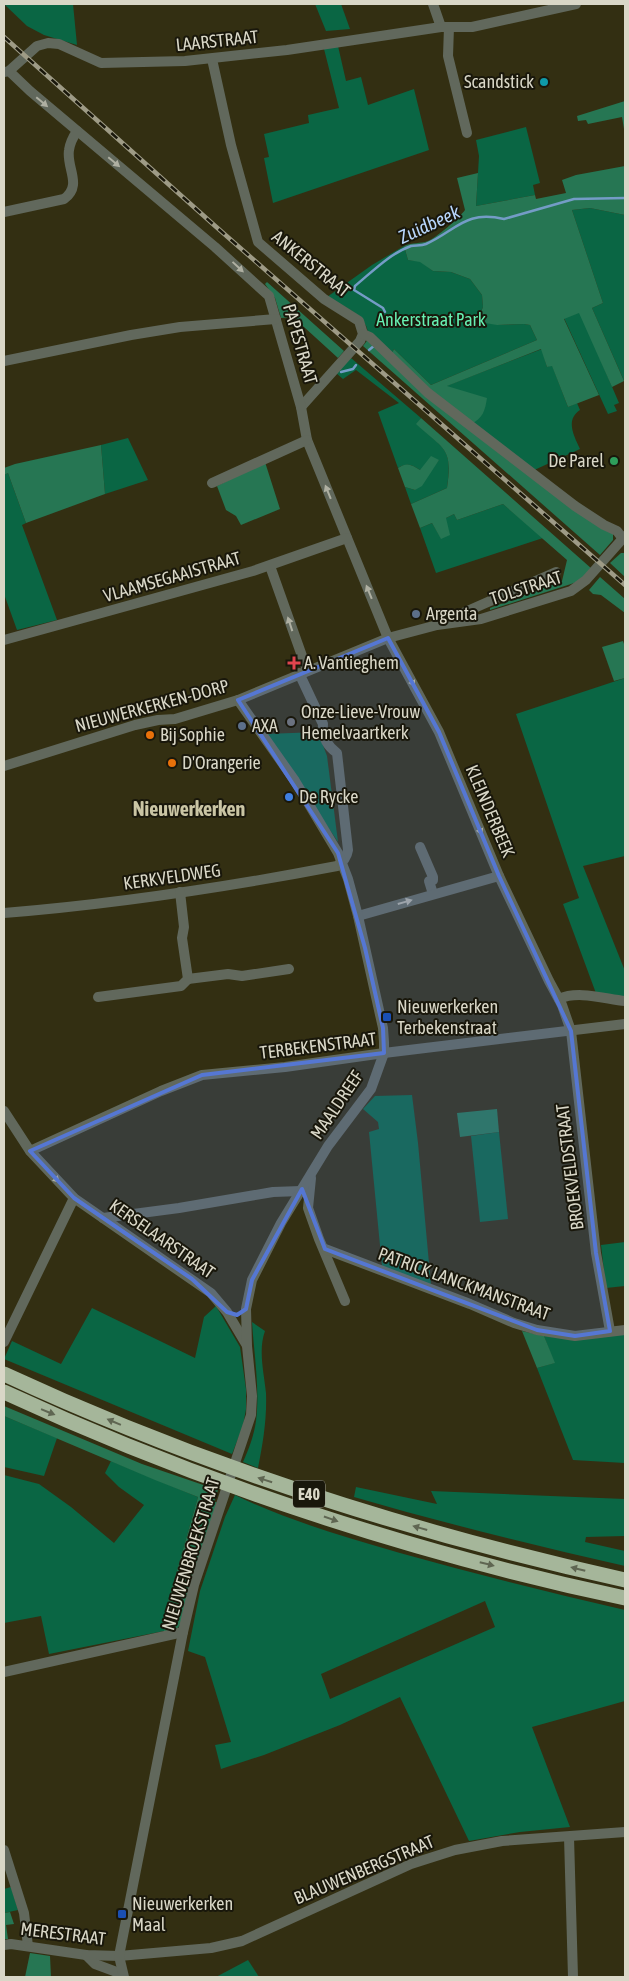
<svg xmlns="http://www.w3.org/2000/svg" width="629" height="1981" font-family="'Asap Condensed',sans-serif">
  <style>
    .green { fill: #0a6644; fill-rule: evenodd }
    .forest { fill: #267653 }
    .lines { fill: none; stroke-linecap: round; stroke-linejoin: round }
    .stream { stroke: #749cc6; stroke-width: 2.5 }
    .minor { stroke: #61685c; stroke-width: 10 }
    .highway { stroke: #a5b69a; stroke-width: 15 }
    .rail-casing { stroke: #9e9b86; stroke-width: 4.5 }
    .rail { stroke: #19170b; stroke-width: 2.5; stroke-dasharray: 8; stroke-linecap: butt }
    .oneway { fill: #afb0a2 }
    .oneway2 { fill: #5f6652 }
    .marked { fill: #5577d3; fill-opacity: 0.2; stroke: #5577d3; stroke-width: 4; stroke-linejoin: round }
    .culture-dot { fill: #0f9aa8; stroke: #19170b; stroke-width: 2 }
    .leisure-dot { fill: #2e9e5b; stroke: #19170b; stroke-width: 2 }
    .service-dot { fill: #5c6f8a; stroke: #19170b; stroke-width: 2 }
    .health-dot { fill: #e0444e; stroke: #19170b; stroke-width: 2 }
    .worship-dot { fill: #6b7280; stroke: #19170b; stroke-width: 2 }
    .food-dot { fill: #e8710a; stroke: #19170b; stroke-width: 2 }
    .shop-dot { fill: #3f7fe0; stroke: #19170b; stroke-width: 2 }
    .transit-dot { fill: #1a4fb4; stroke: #19170b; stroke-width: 2 }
    .labels { text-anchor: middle; stroke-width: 4; stroke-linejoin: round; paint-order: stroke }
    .shield { fill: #19170b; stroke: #9f9d8f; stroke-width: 1 }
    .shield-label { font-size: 16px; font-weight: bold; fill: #d9d7c7 }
    .street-label { font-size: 18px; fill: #d9d7c7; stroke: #19170b }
    .poi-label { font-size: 18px; fill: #d9d7c7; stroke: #19170b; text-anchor: start }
    .park-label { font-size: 18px; fill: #67f0b2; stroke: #19170b }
    .water-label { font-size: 19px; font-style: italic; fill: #b8d6fb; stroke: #19170b }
    .quarter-label { font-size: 20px; font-weight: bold; fill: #cac5a4; stroke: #19170b }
  </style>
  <rect width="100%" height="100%" fill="#332f12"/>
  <g class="green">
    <polygon points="4,4 73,4 77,45 44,35 27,26"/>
    <polygon points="315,4 341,4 350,29 326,31"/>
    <polygon points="338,46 346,81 361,77 368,105 414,89 429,150 273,203 264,158 269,157 264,134 309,123 308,115 339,108 324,49"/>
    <polygon points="526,127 540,183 533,185 535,195 476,206 479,156 476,140"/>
    <polygon points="590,208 625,215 625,383 592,308 603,303 572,210"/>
    <path d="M404,246L408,260L420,261L433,271L451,272L470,279L482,295L483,307L480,314L497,325L524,324L530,325L537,340L431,385L394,349L391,355L368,333C366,314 342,306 327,297L372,265Z"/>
    <polygon points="580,312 619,403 614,405 617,411 608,414 564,318"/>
    <path d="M542,349L547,367L552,365L568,407L577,403L580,410C565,420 574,436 580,449L530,472L471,424L446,386Z"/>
    <path d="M351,358L421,418L417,424C444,450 453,447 447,488L411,504L405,487L415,490L439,460L420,470C411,464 406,463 398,468L378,412L399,403L356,370L343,379L336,373Z"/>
    <polygon points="128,438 148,480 105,494 101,445"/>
    <polygon points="8,473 26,523 22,525 57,620 17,630 4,594 4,475"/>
    <polygon points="503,504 543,538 436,573 420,528 432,523 441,538 446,518 454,514 457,520"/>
    <polygon points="625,678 625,856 583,866 625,971 625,998 597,996 563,904 579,898 516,714"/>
    <polygon points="318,732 327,756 338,842 266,734"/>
    <polygon points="412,1095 418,1143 431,1285 382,1266 369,1132 379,1129 378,1122 363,1109 375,1096"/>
    <polygon points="499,1132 508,1219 480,1222 471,1136"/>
    <polygon points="625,1242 625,1286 606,1288 601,1245"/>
    <polygon points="216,1306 240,1347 246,1389 246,1409 243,1426 232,1454 4,1359 12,1341 61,1364 92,1308 195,1358 204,1317"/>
    <path d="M252,1322L265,1331C258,1350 264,1373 266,1393C267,1419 263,1443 258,1468L243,1462C249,1449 254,1435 256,1421C260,1389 254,1354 252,1322Z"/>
    <polygon points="625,1332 625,1463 573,1460 537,1368 554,1363 544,1336"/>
    <polygon points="4,1416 57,1438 44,1476 4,1467"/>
    <polygon points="111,1461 198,1497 164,1616 164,1631 49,1654 41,1616 4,1623 4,1475 39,1484 71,1507 114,1543 144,1505 119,1487 105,1473"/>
    <path d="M356,1487L437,1504L431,1491L625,1499V1536L586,1537L585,1542L625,1551V1566C534,1545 443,1523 354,1497Z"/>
    <path d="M235,1495C288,1521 343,1536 400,1553C475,1574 550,1593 625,1610V1701L532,1727L570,1827L520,1832L469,1841L400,1697L340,1725L264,1755L221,1769L215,1745L231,1742L205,1657L188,1651L200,1591L225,1517ZM485,1601L495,1627L330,1699L321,1674Z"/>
    <polygon points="11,1887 18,1910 4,1913 4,1889"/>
    <polygon points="248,1960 259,1977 216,1977"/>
  </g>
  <g class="forest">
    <polygon points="625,101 625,135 622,117 588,124 586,120 578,121 577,116"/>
    <path d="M625,166V215L590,208L572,210L603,303L592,308L624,381L612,387L579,313L564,319L599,395L568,407L552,366L547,367L541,349L447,386L487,398C485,411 483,418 471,424L436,396L391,355L394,349L431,385L537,340L530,325L524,324L497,325L479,322L478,319L483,307L482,295L470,279L451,272L433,271L420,262L408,260L404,246C413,242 420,244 428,241C436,238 459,218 465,210L457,178L478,173L476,206L535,195L536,199L566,193L562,180L576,175Z"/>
    <polygon points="267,282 344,351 338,358 293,317 281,318 275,298 265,284"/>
    <polygon points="369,338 383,352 613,533 613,540 600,555 363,346"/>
    <path d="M421,418L592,569L579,581L571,584L490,610V608L562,581L567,560L503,504L457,520L454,514L446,518L450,535L441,539L432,523L420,528L411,504L447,488C453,447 444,450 416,424Z"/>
    <polygon points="101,445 105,494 26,523 8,473 4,475 4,468 15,464"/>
    <path d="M431,456L439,460L422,486L415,490L405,487L398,468C407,462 411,464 420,470Z"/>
    <polygon points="265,462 280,509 241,525 236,516 226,510 217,486"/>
    <polygon points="621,553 625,553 625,577 610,563"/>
    <polygon points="600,577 625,599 625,613 601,595 593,594 589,590"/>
    <polygon points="623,641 625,647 625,678 614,681 602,647"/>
    <polygon points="497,1109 499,1132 460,1137 457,1113"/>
    <polygon points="522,1331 544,1336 555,1363 537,1368"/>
    <polygon points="4,1406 142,1464 218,1490 214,1502 217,1502 180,1625 176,1630 164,1631 164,1616 198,1497 155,1480 4,1416"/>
    <polygon points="10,1912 14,1924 6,1925 8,1939 4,1939 4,1913"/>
    <polygon points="30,1953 50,1956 51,1977 25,1977"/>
  </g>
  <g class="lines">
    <g class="stream">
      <path d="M385,312L383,308L354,290L355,286C372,272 389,254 411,246C416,245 421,246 426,244C457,230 465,210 504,219L574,199L625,198"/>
      <polyline points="369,350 375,345"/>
      <polyline points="341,372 353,369 356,365"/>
    </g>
    <g class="minor">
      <polyline points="433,4 441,27"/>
      <polyline points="449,27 448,56 467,133"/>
      <polyline points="212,59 231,145 258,242 324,299 359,321 363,334 360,341 301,407"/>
      <polyline points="9,71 30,91 215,247 269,296 301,407 307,440 388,638 439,732 499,876 549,981 562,1005 571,1031 596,1253 610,1331"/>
      <polyline points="5,72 9,71 37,46 48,43 59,44 101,63 185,61 287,50 441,27 472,27 576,4"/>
      <path d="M4,212L64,199C83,185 66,168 69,150C70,143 73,137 77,131"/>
      <polyline points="363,334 370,337 428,393 575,506 604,525 617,531 623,539"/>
      <polyline points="4,361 131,335 180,327 276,319"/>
      <polyline points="212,483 307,440"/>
      <polyline points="270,566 307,670"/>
      <polyline points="447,620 556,572"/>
      <polyline points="4,640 253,571 347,538"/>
      <polyline points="4,766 135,725 158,720 175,719 238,700 388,638 437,625 481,619 571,591 586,580 625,536"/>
      <polyline points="420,847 433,877 433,880 429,881 433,894"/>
      <path d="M4,913C116,904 227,887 337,866C343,862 347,857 348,850L337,753C327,746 322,736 323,724L299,673"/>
      <polyline points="358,916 499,876"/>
      <polyline points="188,979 228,974 242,976 289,969"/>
      <polyline points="98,997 181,986 188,979 182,938 184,927 180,892"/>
      <path d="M559,999C578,990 605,999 625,1001"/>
      <polyline points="4,1111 30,1151 74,1198 211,1293 227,1312 246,1344"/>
      <polyline points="30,1151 161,1091 202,1075 285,1067 384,1053 625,1024"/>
      <polyline points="311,1178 308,1208 319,1239 345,1301"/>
      <polyline points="103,1218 179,1208 273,1192 301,1191"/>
      <polyline points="325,1249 470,1304 514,1323 537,1330 575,1336 625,1330"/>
      <polyline points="4,1342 74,1198"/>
      <polyline points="4,1672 183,1632"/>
      <polyline points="569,1837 573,1977"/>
      <polyline points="4,1850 24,1913 28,1946"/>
      <polyline points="4,1945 11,1944 86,1955 119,1956 211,1948 242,1941 411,1864 455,1850 502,1841 625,1832"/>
      <polyline points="86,1955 95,1964 122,1974"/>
      <polyline points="124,1977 119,1956 183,1632 194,1585 251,1415 252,1396 247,1346 246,1309 252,1280 281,1223 328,1146 371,1089 384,1053 384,1042 383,1028 358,916 348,879 338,853 295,781 238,700"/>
    </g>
    <g class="highway">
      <path d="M4,1374C202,1466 412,1533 625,1580"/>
      <path d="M4,1392C200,1483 413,1553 625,1598"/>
    </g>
    <defs>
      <polyline id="rail" points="4,37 214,225 625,585"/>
    </defs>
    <use href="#rail" class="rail-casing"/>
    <use href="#rail" class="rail"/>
  </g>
  <defs><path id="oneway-solid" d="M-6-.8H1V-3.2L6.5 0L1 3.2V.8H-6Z" transform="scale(1.25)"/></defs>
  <g class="oneway">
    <use href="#oneway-solid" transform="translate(42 102) rotate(40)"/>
    <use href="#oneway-solid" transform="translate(114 162) rotate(40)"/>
    <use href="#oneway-solid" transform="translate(238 267) rotate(43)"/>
    <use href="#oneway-solid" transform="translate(328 492) rotate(-112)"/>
    <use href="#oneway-solid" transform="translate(369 592) rotate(-112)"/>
    <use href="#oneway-solid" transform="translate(290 624) rotate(-108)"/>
    <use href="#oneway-solid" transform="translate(411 680) rotate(61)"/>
    <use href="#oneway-solid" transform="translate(479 828) rotate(67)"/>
    <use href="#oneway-solid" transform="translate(405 902) rotate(-16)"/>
    <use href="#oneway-solid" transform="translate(54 1177) rotate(46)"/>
  </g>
  <g class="oneway2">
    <use href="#oneway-solid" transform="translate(48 1412) rotate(22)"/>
    <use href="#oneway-solid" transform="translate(114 1422) rotate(-157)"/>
    <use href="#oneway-solid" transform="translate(265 1480) rotate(-162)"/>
    <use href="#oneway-solid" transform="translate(331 1519) rotate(19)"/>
    <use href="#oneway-solid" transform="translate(420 1528) rotate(-164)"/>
    <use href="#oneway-solid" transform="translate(487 1564) rotate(14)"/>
    <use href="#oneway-solid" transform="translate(578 1569) rotate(-166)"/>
  </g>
  <path class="marked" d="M388,638L439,732L499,876L571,1031L596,1253L610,1331L575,1336L537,1330L325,1249L302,1189L252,1280L246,1309L237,1315L227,1312L192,1279L74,1198L30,1151L202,1075L384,1053L383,1028L365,948L338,853L238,700Z"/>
  <circle class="culture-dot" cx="544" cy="82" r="5"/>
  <circle class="leisure-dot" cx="614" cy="461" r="5"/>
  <g class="service-dot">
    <circle cx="416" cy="614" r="5"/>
    <circle cx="242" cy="726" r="5"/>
  </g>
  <path class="health-dot" d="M291.5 655.5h5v5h5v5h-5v5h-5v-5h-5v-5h5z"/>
  <circle class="worship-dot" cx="291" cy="722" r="5"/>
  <g class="food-dot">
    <circle cx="150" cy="735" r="5"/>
    <circle cx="172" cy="763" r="5"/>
  </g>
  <circle class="shop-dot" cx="289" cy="797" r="5"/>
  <g class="transit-dot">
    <rect x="382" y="1012" width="10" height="10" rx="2.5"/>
    <rect x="117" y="1909" width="10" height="10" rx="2.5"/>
  </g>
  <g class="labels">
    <rect class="shield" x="293" y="1480.5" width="32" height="27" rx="4"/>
    <g class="shield-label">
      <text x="309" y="1500">E40</text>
    </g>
    <g class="street-label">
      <text transform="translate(217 41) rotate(-6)" y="6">LAARSTRAAT</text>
      <text transform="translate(311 264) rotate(39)" y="6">ANKERSTRAAT</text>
      <text transform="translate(300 344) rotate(74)" y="6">PAPESTRAAT</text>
      <text transform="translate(172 577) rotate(-16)" y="6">VLAAMSEGAAISTRAAT</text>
      <text transform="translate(526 588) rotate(-18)" y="6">TOLSTRAAT</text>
      <text transform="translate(152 706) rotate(-15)" y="6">NIEUWERKERKEN-DORP</text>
      <text transform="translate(490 811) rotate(67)" y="6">KLEINDERBEEK</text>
      <text transform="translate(172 877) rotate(-8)" y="6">KERKVELDWEG</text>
      <text transform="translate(318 1046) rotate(-7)" y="6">TERBEKENSTRAAT</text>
      <text transform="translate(337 1105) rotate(-56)" y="6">MAALDREEF</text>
      <text transform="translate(570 1167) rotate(-97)" y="6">BROEKVELDSTRAAT</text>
      <text transform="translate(162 1239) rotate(35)" y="6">KERSELAARSTRAAT</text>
      <text transform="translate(464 1284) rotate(20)" y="6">PATRICK LANCKMANSTRAAT</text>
      <text transform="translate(191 1554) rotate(-73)" y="6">NIEUWENBROEKSTRAAT</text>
      <text transform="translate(364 1870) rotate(-23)" y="6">BLAUWENBERGSTRAAT</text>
      <text transform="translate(63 1934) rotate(7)" y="6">MERESTRAAT</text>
    </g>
    <g class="poi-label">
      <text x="534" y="88" text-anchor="end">Scandstick</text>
      <text x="604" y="467" text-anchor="end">De Parel</text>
      <text x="426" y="620">Argenta</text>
      <text x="304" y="669">A. Vantieghem</text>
      <text x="301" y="718">Onze-Lieve-Vrouw<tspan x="301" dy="21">Hemelvaartkerk</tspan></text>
      <text x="252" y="732">AXA</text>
      <text x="160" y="741">Bij Sophie</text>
      <text x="182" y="769">D'Orangerie</text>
      <text x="299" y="803">De Rycke</text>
      <text x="397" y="1013">Nieuwerkerken<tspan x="397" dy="21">Terbekenstraat</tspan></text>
      <text x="132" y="1910">Nieuwerkerken<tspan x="132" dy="21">Maal</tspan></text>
    </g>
    <g class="park-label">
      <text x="431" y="326">Ankerstraat Park</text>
    </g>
    <g class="water-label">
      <text transform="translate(429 224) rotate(-25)" y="7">Zuidbeek</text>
    </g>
    <g class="quarter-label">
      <text x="189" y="816">Nieuwerkerken</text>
    </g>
  </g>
  <rect width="629" height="1981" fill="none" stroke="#d9d7c7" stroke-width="10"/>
</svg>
